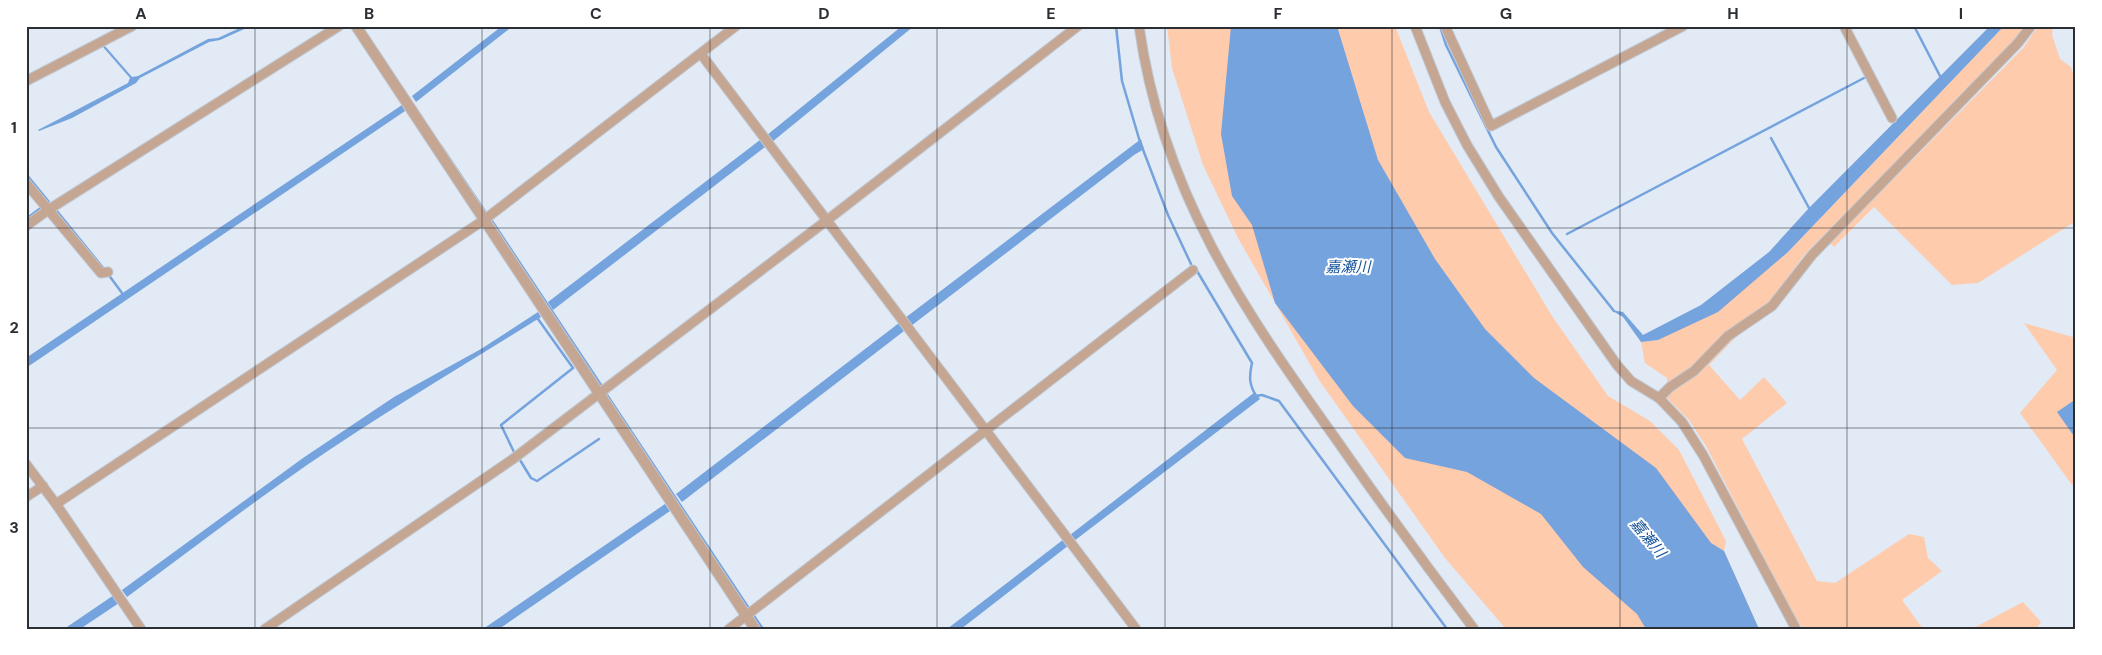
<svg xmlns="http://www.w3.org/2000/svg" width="2102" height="655" font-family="'DM Sans','Noto Sans JP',sans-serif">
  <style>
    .green { fill: #fecbad }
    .water { fill: #75a3de }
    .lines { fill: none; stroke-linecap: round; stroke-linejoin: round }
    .stream { stroke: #75a3de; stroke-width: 2.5 }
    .minor-casing { stroke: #c0c8d2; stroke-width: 11 }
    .tertiary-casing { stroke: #c0c8d2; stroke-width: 12 }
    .minor { stroke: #c5a693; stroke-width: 9 }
    .tertiary { stroke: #c5a693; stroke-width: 10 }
    .grid { fill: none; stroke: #2b2e32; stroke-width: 1; stroke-opacity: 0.55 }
    .labels { text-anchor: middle; stroke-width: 4; stroke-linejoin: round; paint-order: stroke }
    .water-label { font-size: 15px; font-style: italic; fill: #165399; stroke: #fff }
    .neatline { fill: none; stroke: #2b2e32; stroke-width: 2 }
    .grid-label { font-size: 16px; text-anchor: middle; font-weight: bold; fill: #2b2e32 }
  </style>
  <rect width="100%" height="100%" fill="#e1eaf5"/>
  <g class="green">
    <polygon points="1167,26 1240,26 1483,457 1678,629 1506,629 1445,558 1319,380 1238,238 1203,165 1172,68"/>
    <polygon points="1311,26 1395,26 1429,112 1552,316 1608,396 1650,421 1679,450 1726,541 1724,551 1759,629 1420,343"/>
    <polygon points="2004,26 2027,26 2014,42 1805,254 1769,303 1770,312 1735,338 1709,365 1740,400 1764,377 1787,403 1742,439 1817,581 1835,583 1909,534 1924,537 1928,558 1942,571 1902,600 1923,629 1803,629 1794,616 1706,446 1689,420 1667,398 1667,378 1645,363 1641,342 1658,340 1788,252"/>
    <polygon points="2038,26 2053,26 2052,35 2060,59 2071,67 2076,83 2076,221 1978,283 1952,285 1874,207 1834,247 1830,243 2024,47"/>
    <polygon points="2024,323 2076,338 2076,483 2072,485 2020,413 2057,370"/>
    <polygon points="2023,602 2041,622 2036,629 1972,629"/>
  </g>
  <g class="water">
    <polygon points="244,26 251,26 220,40 209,42 140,78 136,83 72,118 39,131 38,130 128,83 130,78 103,47 105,46 132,77 138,76 208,39 218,38"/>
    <polygon points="502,26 513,26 416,102 412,96"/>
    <polygon points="902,26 914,26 772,142 767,135"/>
    <polygon points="1231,26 1337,26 1378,160 1435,259 1485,329 1534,378 1656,468 1711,543 1724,551 1759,629 1646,629 1637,614 1583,567 1541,514 1467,472 1405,458 1353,406 1275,303 1252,225 1232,196 1221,134"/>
    <polygon points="1990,26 2004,26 1788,252 1718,312 1658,340 1641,342 1623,317 1611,310 1623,312 1643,335 1701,305 1769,252 1809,208"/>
    <polygon points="402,105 405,111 26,368 26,358"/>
    <polygon points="1141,139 1144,149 1134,155 911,326 905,318"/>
    <polygon points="760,140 765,147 553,310 548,302"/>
    <path d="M538,312L541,317C463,366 383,413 307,465C246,507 187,553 127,597L122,590L303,458L394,397L481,349Z"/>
    <polygon points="899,323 904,331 682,502 676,494"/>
    <polygon points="1255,392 1260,399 1074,541 1070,535"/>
    <polygon points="2076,399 2076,439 2057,412"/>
    <polygon points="665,504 670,511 499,629 483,629"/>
    <polygon points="1064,539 1069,545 961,629 947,629"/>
    <polygon points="114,595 119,603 80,629 64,629"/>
  </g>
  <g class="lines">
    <g class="stream">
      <polyline points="1116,26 1122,81 1140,142"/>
      <polyline points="1440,26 1446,45 1496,147 1552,233 1614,311"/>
      <polyline points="1914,26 1940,76"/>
      <polyline points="1771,138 1809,208"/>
      <polyline points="441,146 486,213"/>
      <polyline points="1142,147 1168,215 1191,264"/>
      <polyline points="26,174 49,202"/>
      <polyline points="56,210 104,269"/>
      <polyline points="26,219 42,207"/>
      <polyline points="492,221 603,388"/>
      <polyline points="1567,234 1864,78"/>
      <path d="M1197,271L1252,363C1249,377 1249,384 1256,396L1262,395L1279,401L1447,629"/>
      <polyline points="108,274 122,293"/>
      <polyline points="607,395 750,610"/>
      <polyline points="514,452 501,425 573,368 538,319"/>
      <polyline points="520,460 531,478 537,481 599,439"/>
      <polyline points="754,616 763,629"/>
    </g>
    <defs>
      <g id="minor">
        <path d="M1139,26C1162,192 1243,309 1338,442C1382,505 1427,567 1474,629"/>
        <polyline points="1415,26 1445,102 1467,145 1499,197 1617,365 1631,381 1659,398 1682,422 1703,455 1796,629"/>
        <polyline points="1445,26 1491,126 1683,26"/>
        <polyline points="1844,26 1892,118"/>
        <polyline points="701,54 1136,629"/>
        <polyline points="26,81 132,26"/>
        <polyline points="26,183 101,273 108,272"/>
        <polyline points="26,226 48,210 339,26"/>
        <polyline points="1659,398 1670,387 1694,371 1728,336 1772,306 1812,255 2018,43 2031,26"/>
        <polyline points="26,464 56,504 484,220 736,26"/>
        <polyline points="26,497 43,486"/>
        <polyline points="56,504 141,629"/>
        <polyline points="265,629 513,459 826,221 1078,26"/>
        <polyline points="729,629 1193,270"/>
      </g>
      <polyline id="tertiary" points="356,26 755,629"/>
    </defs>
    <use href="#minor" class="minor-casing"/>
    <use href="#tertiary" class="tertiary-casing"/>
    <use href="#minor" class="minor"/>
    <use href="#tertiary" class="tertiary"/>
  </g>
  <path class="grid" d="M255,26V629M482,26V629M710,26V629M937,26V629M1165,26V629M1392,26V629M1620,26V629M1847,26V629M26,228H2076M26,428H2076"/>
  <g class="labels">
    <g class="water-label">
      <text x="1348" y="272">嘉瀬川</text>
      <text transform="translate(1648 538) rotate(50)" y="5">嘉瀬川</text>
    </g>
  </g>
  <rect width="2102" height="655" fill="none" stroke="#ffffff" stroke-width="55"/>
  <rect x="28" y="28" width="2046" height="600" class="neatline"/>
  <g class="grid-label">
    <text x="141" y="19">A</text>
    <text x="369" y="19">B</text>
    <text x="596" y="19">C</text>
    <text x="824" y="19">D</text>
    <text x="1051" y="19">E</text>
    <text x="1278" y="19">F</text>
    <text x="1506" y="19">G</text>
    <text x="1733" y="19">H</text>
    <text x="1961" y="19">I</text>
    <text x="14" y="133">1</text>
    <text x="14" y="333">2</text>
    <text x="14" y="533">3</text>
  </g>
</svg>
